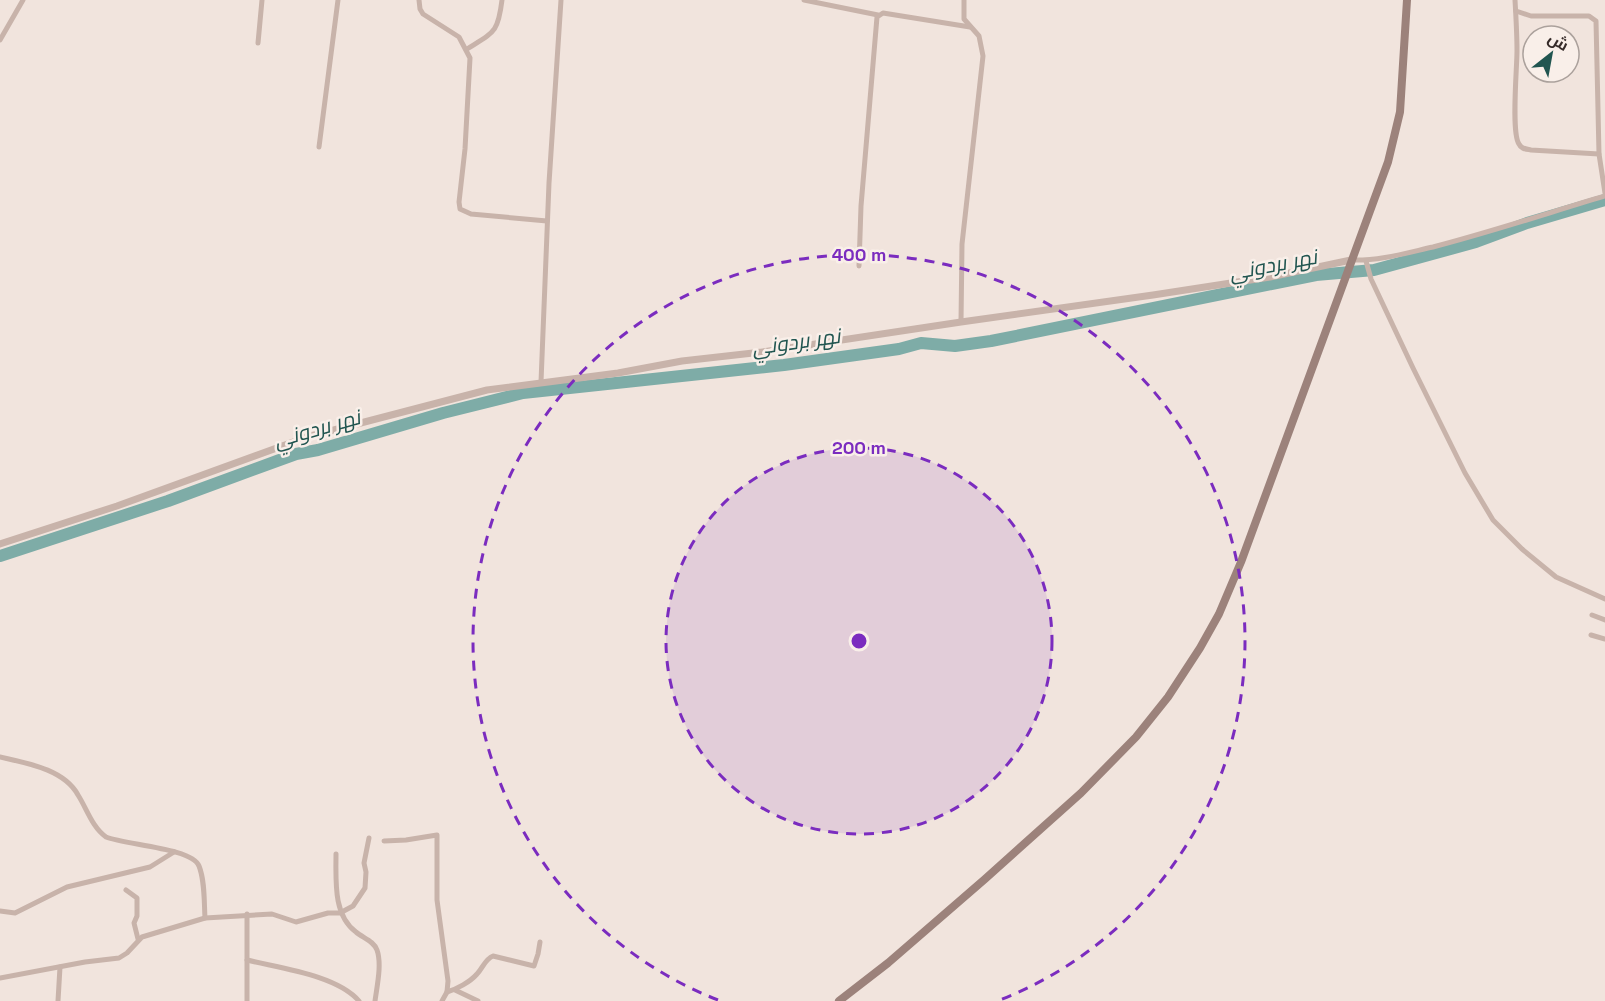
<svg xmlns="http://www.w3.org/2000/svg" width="1605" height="1001" font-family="'Space Grotesk',Cairo,sans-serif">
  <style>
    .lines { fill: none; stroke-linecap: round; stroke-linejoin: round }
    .river { stroke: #7eaca7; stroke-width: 12 }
    .minor { stroke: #c8b3aa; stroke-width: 5 }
    .tertiary { stroke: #c8b3aa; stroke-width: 7 }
    .secondary { stroke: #9c827b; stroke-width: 8 }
    .ring { fill: none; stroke: #7b2cbf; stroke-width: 3; stroke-dasharray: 10 8 }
    .labels { text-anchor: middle; stroke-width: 5; stroke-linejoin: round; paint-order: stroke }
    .water-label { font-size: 21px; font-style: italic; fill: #215550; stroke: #f9efe9 }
    .centre { fill: #7b2cbf; stroke: #f9efe9; stroke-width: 3 }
    .ring-label { font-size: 18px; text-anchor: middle; font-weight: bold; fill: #7b2cbf; stroke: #f9efe9; stroke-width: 5; stroke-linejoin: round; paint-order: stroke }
  </style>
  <rect width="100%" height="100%" fill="#f1e4dd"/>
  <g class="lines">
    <polyline class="river" points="0,556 168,501 296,454 318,450 443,413 523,393 784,365 899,349 921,343 955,346 991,341 1316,275 1374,270 1476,242 1527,223 1605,200"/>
    <g class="minor">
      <polyline points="419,0 420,9 423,14 459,37 470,58 465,149 459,202 460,209 471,214 547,221"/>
      <polyline points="804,0 878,15"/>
      <path d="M1515,0C1516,17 1517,34 1517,51C1517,68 1511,133 1519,144C1521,149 1526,149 1531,150L1599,154"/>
      <polyline points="1516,11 1531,16 1589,16 1596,21 1599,154 1605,193"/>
      <polyline points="0,40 23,0"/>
      <polyline points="258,43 262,0"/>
      <path d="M467,49C494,32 498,33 502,0"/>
      <polyline points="319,147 338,0"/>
      <path d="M1351,260C1379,261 1406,253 1433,247C1491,232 1548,213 1605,196"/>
      <polyline points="1366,261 1371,279 1413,368 1465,473 1493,520 1522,549 1556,577 1605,599"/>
      <polyline points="859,266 861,206 877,17 883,13 970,27"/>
      <polyline points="961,322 962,244 983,56 979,36 964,19 964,0"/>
      <polyline points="541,382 549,183 561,0"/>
      <polyline points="1592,615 1605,620"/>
      <polyline points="1591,635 1605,639"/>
      <path d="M0,757C26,763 64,769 78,795C87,809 92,827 106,837C126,845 192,848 199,866C205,881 204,902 205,918"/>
      <polyline points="384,841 406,840 437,835 437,900 448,981 447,992 442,1001"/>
      <path d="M336,854C336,881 333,915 356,932C363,938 374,941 377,950C382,964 377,986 375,1001"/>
      <polyline points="126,890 137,898 137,916 134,923 138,939"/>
      <polyline points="0,911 15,913 67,887 150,867 174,852"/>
      <path d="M247,960C279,968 337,975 359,1001"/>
      <polyline points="0,978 85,962 119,958 127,953 142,937 205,918 272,914 296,922 328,913 340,913 353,906 365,888 366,872 364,863 369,838"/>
      <polyline points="455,990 478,1001"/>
      <path d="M447,992C457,989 470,982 477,974C483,968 485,959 493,956L534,966L538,954L540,942"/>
      <polyline points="58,1001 60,967"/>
      <polyline points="247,1001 247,914"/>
    </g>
    <polyline class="tertiary" points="0,544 117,506 307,437 487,390 618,373 682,361 762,352 961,322 1153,295 1270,277 1351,260"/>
    <polyline class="secondary" points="839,1001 888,963 985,879 1081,793 1136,737 1168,697 1200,648 1219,614 1241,562 1388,162 1400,112 1407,0"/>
  </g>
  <circle cx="859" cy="641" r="193" fill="#7b2cbf" fill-opacity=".12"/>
  <g class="ring">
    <circle cx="859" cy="641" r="193"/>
    <path d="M718 1000A386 386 0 1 1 1000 1000"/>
  </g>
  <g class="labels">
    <g class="water-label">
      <text transform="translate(1273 265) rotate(-11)" y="7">نهر بردوني</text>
      <text transform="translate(796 342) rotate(-8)" y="7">نهر بردوني</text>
      <text transform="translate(317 429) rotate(-16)" y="7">نهر بردوني</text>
    </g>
  </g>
  <circle cx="859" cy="641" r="9" class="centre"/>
  <g class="ring-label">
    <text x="859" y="261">400 m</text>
    <text x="859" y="454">200 m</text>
  </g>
  <g transform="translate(1551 54) rotate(31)"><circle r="28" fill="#f9efe9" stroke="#aba19c" stroke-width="1.5"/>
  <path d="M0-4.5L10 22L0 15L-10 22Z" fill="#215550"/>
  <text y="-9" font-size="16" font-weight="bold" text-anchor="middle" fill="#362b29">ش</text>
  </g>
</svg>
